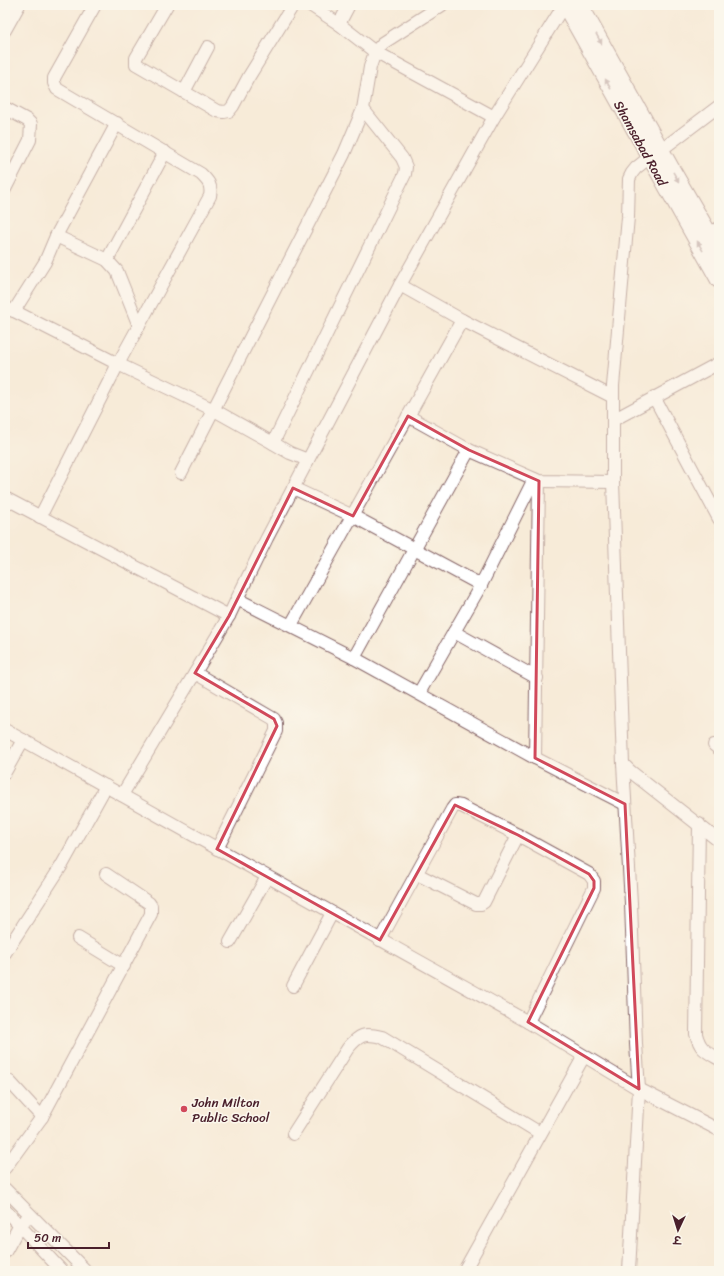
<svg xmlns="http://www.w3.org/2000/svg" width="724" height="1276" font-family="Sriracha,'Playpen Sans Deva',sans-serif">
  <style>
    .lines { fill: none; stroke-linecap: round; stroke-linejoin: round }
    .minor-casing { stroke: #876668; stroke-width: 14 }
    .major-casing { stroke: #876668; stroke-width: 18 }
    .minor { stroke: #fff; stroke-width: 12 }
    .major { stroke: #fff; stroke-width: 16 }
    .oneway { fill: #ae9aa0 }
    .marked { fill: none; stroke: #d1495b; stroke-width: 3; stroke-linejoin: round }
    .poi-dot { fill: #d1495b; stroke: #fbf7ec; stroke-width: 1.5 }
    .labels { text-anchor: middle; stroke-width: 3; stroke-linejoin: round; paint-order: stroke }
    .street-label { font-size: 13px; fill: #4a1f2b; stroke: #fbf7ec }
    .poi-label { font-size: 13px; fill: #4a1f2b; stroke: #fbf7ec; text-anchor: start }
  </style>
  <rect width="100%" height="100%" fill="#fbf7ec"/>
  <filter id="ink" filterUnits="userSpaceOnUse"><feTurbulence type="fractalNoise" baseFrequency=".025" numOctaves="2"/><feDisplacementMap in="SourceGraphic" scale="8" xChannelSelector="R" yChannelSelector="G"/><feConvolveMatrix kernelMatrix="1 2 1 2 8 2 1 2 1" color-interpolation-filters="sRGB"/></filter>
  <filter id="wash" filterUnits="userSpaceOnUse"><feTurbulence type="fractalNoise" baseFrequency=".012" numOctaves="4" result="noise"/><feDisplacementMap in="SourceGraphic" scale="16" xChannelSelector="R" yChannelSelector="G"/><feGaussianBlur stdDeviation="0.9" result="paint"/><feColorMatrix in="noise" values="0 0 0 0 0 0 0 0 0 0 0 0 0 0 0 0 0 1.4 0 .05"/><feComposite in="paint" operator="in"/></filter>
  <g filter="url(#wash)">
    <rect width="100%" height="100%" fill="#f7ebd8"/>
  </g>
  <g filter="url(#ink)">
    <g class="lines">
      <defs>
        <g id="minor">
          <polyline points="167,5 136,58 136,64 217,111 224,112 229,111 233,106 248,78 293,5"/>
          <polyline points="310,5 339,24 375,52 494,117"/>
          <polyline points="339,24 349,5"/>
          <polyline points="5,30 19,5"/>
          <polyline points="184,92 208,47"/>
          <polyline points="5,108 27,120 31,124 30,140 5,189"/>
          <polyline points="661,150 719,106"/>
          <polyline points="709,234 719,228"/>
          <polyline points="56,236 107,260 117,271 139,326"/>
          <polyline points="107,260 165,152"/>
          <polyline points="400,285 462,320 613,397"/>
          <polyline points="5,309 14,311 118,364 214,410 273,443"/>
          <polyline points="14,311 45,262 56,236 117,123"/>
          <polyline points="654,397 719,519"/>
          <polyline points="408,416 469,450 539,481 613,482"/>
          <polyline points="613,420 719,363"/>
          <polyline points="308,460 290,453 273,443 405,174 406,167 402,158 363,109"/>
          <polyline points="181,473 344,154 363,109 370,67 375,52 383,43 442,5"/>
          <polyline points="293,488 353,516 481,585"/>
          <polyline points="5,498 229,616"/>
          <path d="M40,517L118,364L210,196C212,185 208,181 201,174L57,89L54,83V78L95,5"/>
          <polyline points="237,599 354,658 535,758 625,804"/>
          <polyline points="291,625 462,320"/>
          <polyline points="454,632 537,678"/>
          <polyline points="354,658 469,450"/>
          <polyline points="195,673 274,719 276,723 276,731 217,849"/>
          <polyline points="419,693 481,585 534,479"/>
          <polyline points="5,730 528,1022 639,1089 719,1130"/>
          <polyline points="714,745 719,749"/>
          <polyline points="535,758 539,481"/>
          <polyline points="623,764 630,771 719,841"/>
          <polyline points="5,772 23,740"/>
          <polyline points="122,795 229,616 237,599 267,538 400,285 494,117 564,5"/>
          <path d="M699,824L696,1034C700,1049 705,1051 719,1059"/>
          <polyline points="417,874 476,904 481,904 484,902 518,835"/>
          <polyline points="78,938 124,966"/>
          <polyline points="380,940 452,809 455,805 461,806 518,835 589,874 594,881 594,888 528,1022"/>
          <polyline points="230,942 267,877"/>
          <polyline points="5,953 62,865 106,786"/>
          <polyline points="293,986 332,913"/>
          <polyline points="5,1079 10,1082 42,1117"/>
          <path d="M293,1134L348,1048C360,1034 364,1033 382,1037L540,1133"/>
          <polyline points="5,1168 42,1117 151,914 151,906 149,903 106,874"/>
          <polyline points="5,1189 86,1271"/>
          <polyline points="5,1210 62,1271"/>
          <polyline points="5,1252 20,1225 25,1220"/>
          <polyline points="464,1271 584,1056"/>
          <polyline points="629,1271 639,1089 636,1044 631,903 623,764 613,482 613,386 628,217 629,179 632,173 636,168 650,157"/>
        </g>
        <g id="major">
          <polyline points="565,5 719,280"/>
          <polyline points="580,5 672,170 719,251"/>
        </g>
      </defs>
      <use href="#minor" class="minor-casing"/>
      <use href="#major" class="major-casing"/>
      <use href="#minor" class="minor"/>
      <use href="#major" class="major"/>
    </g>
    <defs><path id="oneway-solid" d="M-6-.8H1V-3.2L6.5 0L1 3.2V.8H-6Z"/></defs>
    <g class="oneway">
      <use href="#oneway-solid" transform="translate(599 39) rotate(61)"/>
      <use href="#oneway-solid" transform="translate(608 84) rotate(-119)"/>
      <use href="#oneway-solid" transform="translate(676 177) rotate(60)"/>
      <use href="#oneway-solid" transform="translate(700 246) rotate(-120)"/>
    </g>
  </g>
  <path d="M0 0H724V1276H0ZM408,416L469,450L539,481L535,758L625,804L639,1089L528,1022L594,888V881L589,874L518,835L455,805L380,940L217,849L277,726L274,719L195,673L229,616L293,488L353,516Z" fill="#f7ebd8" fill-opacity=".55" fill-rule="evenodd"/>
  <path class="marked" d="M408,416L469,450L539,481L535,758L625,804L639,1089L528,1022L594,888V881L589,874L518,835L455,805L380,940L217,849L277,726L274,719L195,673L229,616L293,488L353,516Z"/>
  <circle class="poi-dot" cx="184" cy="1109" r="4"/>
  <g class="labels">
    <g class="street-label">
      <text transform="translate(641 143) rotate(61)" y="5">Shamsabad Road</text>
    </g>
    <g class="poi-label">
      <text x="192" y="1107">John Milton<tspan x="192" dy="15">Public School</tspan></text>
    </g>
  </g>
  <rect width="724" height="1276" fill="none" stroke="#fbf7ec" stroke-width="20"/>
  <g transform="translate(678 1230) rotate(184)" stroke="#fbf7ec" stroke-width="3" paint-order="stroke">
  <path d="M0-3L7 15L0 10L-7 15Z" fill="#4a1f2b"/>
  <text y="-6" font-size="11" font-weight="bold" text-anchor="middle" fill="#4a1f2b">उ</text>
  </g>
  <path d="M28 1242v6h81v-6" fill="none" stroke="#4a1f2b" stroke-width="2"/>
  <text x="34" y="1242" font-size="12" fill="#4a1f2b" stroke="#fbf7ec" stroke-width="3" paint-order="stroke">50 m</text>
</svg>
